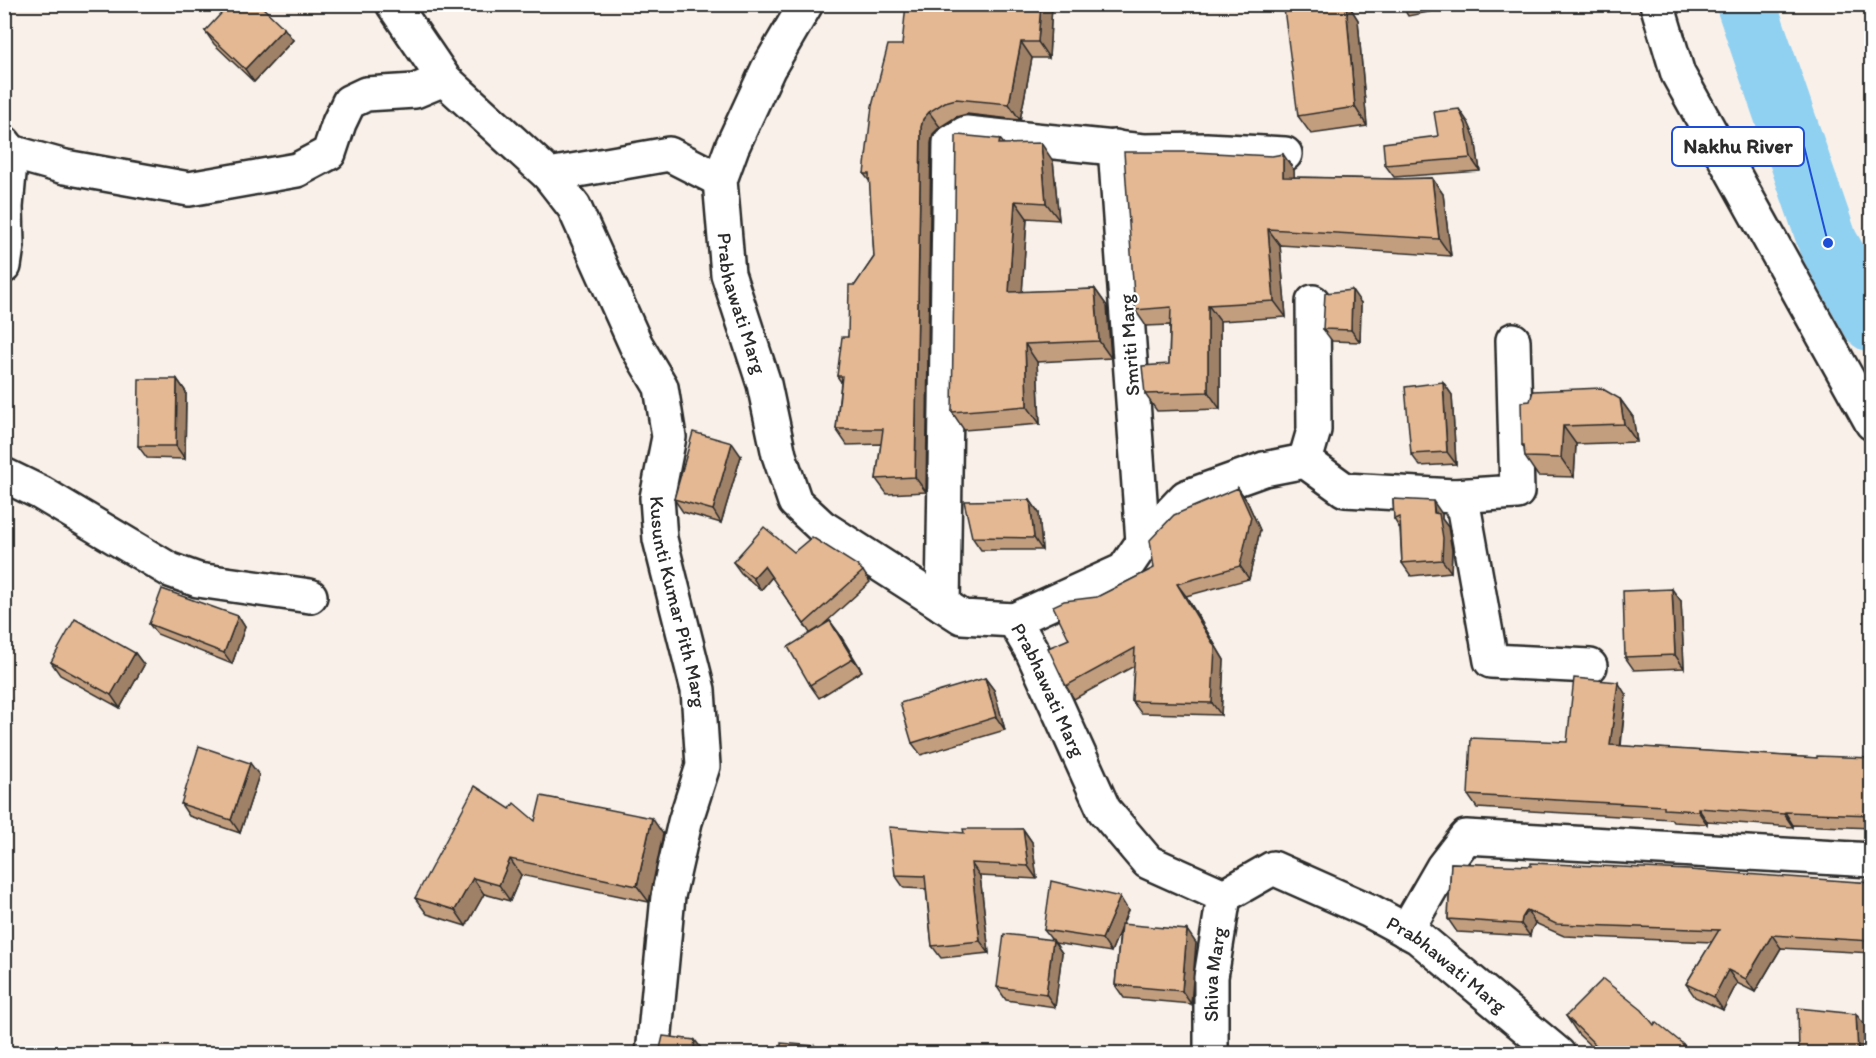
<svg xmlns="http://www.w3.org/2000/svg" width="1876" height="1058" font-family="Itim,sans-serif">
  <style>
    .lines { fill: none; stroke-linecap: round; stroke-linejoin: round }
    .river { stroke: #90d0f1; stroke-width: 60 }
    .minor-casing { stroke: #2b2b2b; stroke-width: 38 }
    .minor { stroke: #fff; stroke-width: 33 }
    .wall { fill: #c39e7e; stroke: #2b2b2b; stroke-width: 1.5 }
    .shaded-wall { fill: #9f8167; stroke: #2b2b2b; stroke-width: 1.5 }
    .building { fill: #e3b893; stroke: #2b2b2b; stroke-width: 1.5 }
    .labels { text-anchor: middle; stroke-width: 4.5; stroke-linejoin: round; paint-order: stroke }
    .street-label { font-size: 20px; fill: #2b2b2b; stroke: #fff }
    .leader { fill: none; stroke: #1d4ed8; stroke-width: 2 }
    .callout-dot { fill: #1d4ed8; stroke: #fff; stroke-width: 2 }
    .callout { fill: #fff; stroke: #1d4ed8; stroke-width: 2 }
    .callout-label { font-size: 21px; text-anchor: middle; font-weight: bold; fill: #2b2b2b }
  </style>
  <rect width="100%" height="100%" fill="#f9f1e9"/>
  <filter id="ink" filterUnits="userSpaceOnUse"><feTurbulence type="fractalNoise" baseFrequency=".0167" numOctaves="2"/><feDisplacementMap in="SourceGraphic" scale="12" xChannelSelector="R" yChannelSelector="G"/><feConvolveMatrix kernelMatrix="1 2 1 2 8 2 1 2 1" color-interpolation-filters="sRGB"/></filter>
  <g filter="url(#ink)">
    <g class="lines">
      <polyline class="river" points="1746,4 1828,243 1872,322"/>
      <defs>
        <g id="minor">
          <polyline points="393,4 444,79 549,175 669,154 720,180"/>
          <path id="s1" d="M806,4L768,69L732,147L720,180L728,274L764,384L779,455L795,502L822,527L962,617L1014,620L1033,653L1104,810L1148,862L1224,896L1273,868L1370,911L1418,937L1558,1054"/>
          <polyline points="1657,4 1678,74 1872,423"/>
          <polyline points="4,143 11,152 6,207 7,246 4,266"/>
          <polyline points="11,152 65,167 189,189 297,170 329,153 339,123 349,102 366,94 415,91 444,79"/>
          <path id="s2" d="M549,175L574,207L636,345L661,387L669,437L657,498L660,539L698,690L703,766L685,822L668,896L653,1054"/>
          <polyline points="1305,461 1314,430 1313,302"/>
          <polyline points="4,475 41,493 170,570 198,580 310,596"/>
          <polyline points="1454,496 1517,492 1513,340"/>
          <polyline points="1143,542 1186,497 1264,469 1305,461 1345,490 1454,496 1464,510 1491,661 1590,666"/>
          <polyline points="943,605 950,143 966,133 1144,151 1206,150 1285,154"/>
          <polyline points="1014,620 1124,570 1143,542 1115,147"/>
          <polyline points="1406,931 1443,867 1466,837 1872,860"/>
          <path id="s3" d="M1211,1054V977L1224,896"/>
        </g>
      </defs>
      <use href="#minor" class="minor-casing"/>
      <use href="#minor" class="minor"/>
    </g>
    <g class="wall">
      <polygon points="1052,4 1049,58 1032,58 1020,120 967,114 956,117 940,127 933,134 931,143 926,492 887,494 876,479 881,444 847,445 836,429 841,382 837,376 848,337 855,285 874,257 870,182 864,174 902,45"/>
      <polygon points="1321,4 1348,4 1358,20 1367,126 1311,134 1298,116"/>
      <polygon points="1401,4 1471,4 1408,16"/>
      <polygon points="205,31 293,40 254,82 214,44"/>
      <polygon points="1468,122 1475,138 1480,171 1394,177 1385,165 1438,136"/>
      <polygon points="1000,139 1004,144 1053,161 1059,220 1027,218 1022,292 1095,289 1107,306 1111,358 1037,362 1040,424 964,430 952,412"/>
      <polygon points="1294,170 1294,177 1395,179 1432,178 1443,194 1451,256 1280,245 1286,317 1220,321 1220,409 1157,411 1145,394 1169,364 1170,325 1146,326 1135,310"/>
      <polygon points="1361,303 1360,342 1332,341 1323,329"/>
      <polygon points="177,379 186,392 185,459 147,458 138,446"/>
      <polygon points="1443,382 1452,395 1456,464 1420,466 1411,454"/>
      <polygon points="1620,399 1633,417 1637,442 1576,444 1574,477 1538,476 1525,457 1524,448 1522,445"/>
      <polygon points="741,456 721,523 683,512 674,499"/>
      <polygon points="1238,488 1247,501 1260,530 1249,579 1186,596 1224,660 1221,715 1141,713 1132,701 1134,666 1074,699 1066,686 1069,639 1097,597 1154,568"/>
      <polygon points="1393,499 1442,514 1442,519 1448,527 1452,550 1451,572 1411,576 1402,563 1400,529 1394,519"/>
      <polygon points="1030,500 1039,513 1042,550 981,550 972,537"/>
      <polygon points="794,552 863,571 870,582 823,625 830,621 862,671 819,698 810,685 810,633 772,577 761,590 741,573 733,562"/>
      <polygon points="1681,601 1684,668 1634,670 1625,657"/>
      <polygon points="238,616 245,627 232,664 157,634 149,624"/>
      <polygon points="135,653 144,665 120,708 60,675 51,662"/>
      <polygon points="985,678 994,690 1005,730 921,755 912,743"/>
      <polygon points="1626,695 1621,746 1817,758 1872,758 1872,828 1793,825 1793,827 1707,821 1707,824 1673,822 1671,819 1477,808 1468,795 1567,742"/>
      <polygon points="259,775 240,833 189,816 181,804"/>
      <polygon points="510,809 535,821 663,834 649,902 521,875 510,901 484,894 466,926 427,914 415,898"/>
      <polygon points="1023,829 1032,842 1037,879 980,876 989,953 941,958 932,946 926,889 904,888 895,875 964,833"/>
      <polygon points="1451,863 1872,883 1872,953 1781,948 1755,992 1737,983 1723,1010 1695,997 1686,984 1712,942 1564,936 1535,923 1531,931 1530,936 1457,932 1448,919"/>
      <polygon points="1128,910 1123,924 1196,943 1191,1004 1124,998 1115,985 1120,930 1111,952 1055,943 1062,953 1055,1007 1006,1000 997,987 1052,940 1044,930"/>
      <polygon points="1566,1016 1654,1025 1683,1044 1690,1053 1598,1053 1578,1034"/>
    </g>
    <g class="shaded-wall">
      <polygon points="1041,4 1052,4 1049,58 1038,42"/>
      <polygon points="1346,4 1348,4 1358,20 1367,126 1355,107"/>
      <polygon points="284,28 293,40 254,82 245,69"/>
      <polygon points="1021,42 1032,58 1020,120 1009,104"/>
      <polygon points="1459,109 1468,122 1475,138 1480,171 1471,158"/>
      <polygon points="929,112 940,127 933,134 931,143 926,492 915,477 921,127 923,119"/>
      <polygon points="1041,143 1053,161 1059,220 1046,203"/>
      <polygon points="1283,154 1294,170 1295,193 1283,177"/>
      <polygon points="1432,178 1443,194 1451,256 1439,239"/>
      <polygon points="1015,201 1027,218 1021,310 1009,292"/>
      <polygon points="1268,229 1280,245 1286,317 1274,301"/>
      <polygon points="1095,289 1107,306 1111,358 1099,341"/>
      <polygon points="1352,290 1361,303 1360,342 1351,330"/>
      <polygon points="1208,305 1220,321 1220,409 1208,392"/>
      <polygon points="1025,344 1037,362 1040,424 1027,406"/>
      <polygon points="177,379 186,392 185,459 176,446"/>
      <polygon points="1443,382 1452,395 1456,464 1447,452"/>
      <polygon points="1620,399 1633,417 1637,442 1624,424"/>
      <polygon points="1563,426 1576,444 1574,477 1561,458"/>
      <polygon points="732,443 741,456 721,523 713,510"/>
      <polygon points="1238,488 1247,501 1260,530 1249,579 1240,566"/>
      <polygon points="1030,500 1039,513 1042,550 1034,538"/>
      <polygon points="1433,501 1442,514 1442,519 1448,527 1452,550 1451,572 1442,560"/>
      <polygon points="764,566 772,577 761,590 753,578"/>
      <polygon points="1177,584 1186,596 1224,660 1221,715 1212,703"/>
      <polygon points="1672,589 1681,601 1684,668 1675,655"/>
      <polygon points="238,616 245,627 232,664 224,653"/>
      <polygon points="830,621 839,633 862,671 853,659"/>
      <polygon points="135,653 144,665 120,708 111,695"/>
      <polygon points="985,678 994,690 1005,730 996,717"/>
      <polygon points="1618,682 1626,695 1619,758 1610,745"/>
      <polygon points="250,763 259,775 240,833 231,820"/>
      <polygon points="1698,808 1707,821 1707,824 1698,811"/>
      <polygon points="1785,812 1793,825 1793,827 1784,814"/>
      <polygon points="652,818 663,834 649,902 637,886"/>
      <polygon points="1023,829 1032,842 1037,879 1028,866"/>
      <polygon points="510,859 521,875 510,901 499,885"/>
      <polygon points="971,863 980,876 989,953 980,941"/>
      <polygon points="473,878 484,894 466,926 455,910"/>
      <polygon points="1120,897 1128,910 1111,952 1102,939"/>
      <polygon points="1527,910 1535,923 1531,931 1530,936 1521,924 1522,918"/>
      <polygon points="1187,930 1196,943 1191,1004 1182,991"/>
      <polygon points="1772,935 1781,948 1755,992 1746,979"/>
      <polygon points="1053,940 1062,953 1055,1007 1046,994"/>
      <polygon points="1728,970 1737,983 1723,1010 1714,997"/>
      <polygon points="1856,1014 1869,1031 1870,1053 1858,1053"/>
      <polygon points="695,1040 704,1052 704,1053 693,1053"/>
      <polygon points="1683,1044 1690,1053 1682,1053"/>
      <polygon points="815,1046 820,1053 814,1053"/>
    </g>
    <g class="building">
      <polygon points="230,4 259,4 284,28 245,69 205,31"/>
      <polygon points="906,4 1041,4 1038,42 1021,42 1009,104 956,99 945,102 929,112 923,119 921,127 915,477 876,479 883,429 836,429 842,376 837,376 842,337 848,337 849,285 855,285 874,257 869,174 864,174 872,106 888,45 902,45"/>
      <polygon points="1321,4 1346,4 1355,107 1298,116 1284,9"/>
      <polygon points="1459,109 1466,125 1471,158 1385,165 1383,143 1438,136 1434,112"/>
      <polygon points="958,135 1000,139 999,144 1041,143 1046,203 1015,201 1009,292 1095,289 1099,341 1025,344 1027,406 952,412 956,136"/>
      <polygon points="1124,152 1194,152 1272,156 1283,154 1283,177 1395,179 1432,178 1439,239 1268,229 1274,301 1208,305 1208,392 1145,394 1142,366 1169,364 1171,307 1135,310"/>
      <polygon points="1352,290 1351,330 1323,329 1325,293"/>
      <polygon points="139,379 177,379 176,446 138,446"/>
      <polygon points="1443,382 1447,452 1411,454 1405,387"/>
      <polygon points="1601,388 1620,399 1624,424 1563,426 1561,458 1525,457 1524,445 1522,445 1521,402 1530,401 1533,391"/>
      <polygon points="693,432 732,443 713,510 674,499"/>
      <polygon points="1238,488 1251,517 1240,566 1177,584 1215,647 1212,703 1132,701 1135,648 1066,686 1048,648 1069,639 1053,606 1064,601 1097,597 1154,568 1150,540 1174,515"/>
      <polygon points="1393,499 1433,501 1434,513 1439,514 1443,538 1442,560 1402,563 1400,517 1394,519"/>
      <polygon points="1030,500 1034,538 972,537 964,501"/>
      <polygon points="764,527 794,552 812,537 858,566 863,571 804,624 764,566 753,578 733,562"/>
      <polygon points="162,589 238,616 224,653 149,624"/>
      <polygon points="1672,589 1675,655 1625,657 1623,591"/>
      <polygon points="75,619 135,653 111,695 51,662"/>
      <polygon points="830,621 853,659 810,685 788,647"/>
      <polygon points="985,678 996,717 912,743 900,703"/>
      <polygon points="1574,678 1618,682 1610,745 1817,758 1817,756 1872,758 1872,815 1785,812 1784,814 1698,808 1698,811 1664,809 1664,806 1468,795 1471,738 1567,742"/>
      <polygon points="199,746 250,763 231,820 181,804"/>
      <polygon points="475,786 510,809 514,803 535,821 541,796 652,818 637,886 510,859 499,885 473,878 455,910 415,898"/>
      <polygon points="889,827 964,833 963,829 1023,829 1028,866 971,863 980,941 932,946 925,876 895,875"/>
      <polygon points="1451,863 1531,866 1531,863 1689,870 1872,883 1872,941 1772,935 1746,979 1728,970 1714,997 1686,984 1719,930 1556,924 1527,910 1522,918 1521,924 1448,919"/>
      <polygon points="1051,881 1120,897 1102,939 1044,930"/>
      <polygon points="1121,924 1187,930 1182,991 1115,985"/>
      <polygon points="1004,934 1053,940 1046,994 997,987"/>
      <polygon points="1603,979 1642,1010 1654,1025 1656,1022 1683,1044 1682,1053 1604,1053 1566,1016"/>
      <polygon points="1798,1008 1856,1014 1858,1053 1799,1053"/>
      <polygon points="663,1036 695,1040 693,1053 659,1053"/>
      <polygon points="781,1043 815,1046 814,1053 781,1053"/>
    </g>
  </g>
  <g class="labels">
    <g class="street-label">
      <text dy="7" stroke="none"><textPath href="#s1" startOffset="322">Prabhawati Marg</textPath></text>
      <text transform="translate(1129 345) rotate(-94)" y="7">Smriti Marg</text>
      <text dy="7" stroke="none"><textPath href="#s2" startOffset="460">Kusunti Kumar Pith Marg</textPath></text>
      <text dy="7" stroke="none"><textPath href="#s1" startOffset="862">Prabhawati Marg</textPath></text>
      <text dy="7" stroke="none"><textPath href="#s1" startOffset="1402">Prabhawati Marg</textPath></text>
      <text dy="7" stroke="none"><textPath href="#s3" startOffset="80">Shiva Marg</textPath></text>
    </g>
  </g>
  <path class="leader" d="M1828 243L1804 146"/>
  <circle class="callout-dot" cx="1828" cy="243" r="6"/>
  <rect class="callout" x="1672" y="127" width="132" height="39" rx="6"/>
  <g class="callout-label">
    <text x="1738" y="153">Nakhu River</text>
  </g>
  <rect width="1876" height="1058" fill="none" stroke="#fff" stroke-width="24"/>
  <rect x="12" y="12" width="1852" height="1034" fill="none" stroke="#2b2b2b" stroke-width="2" filter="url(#ink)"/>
</svg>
